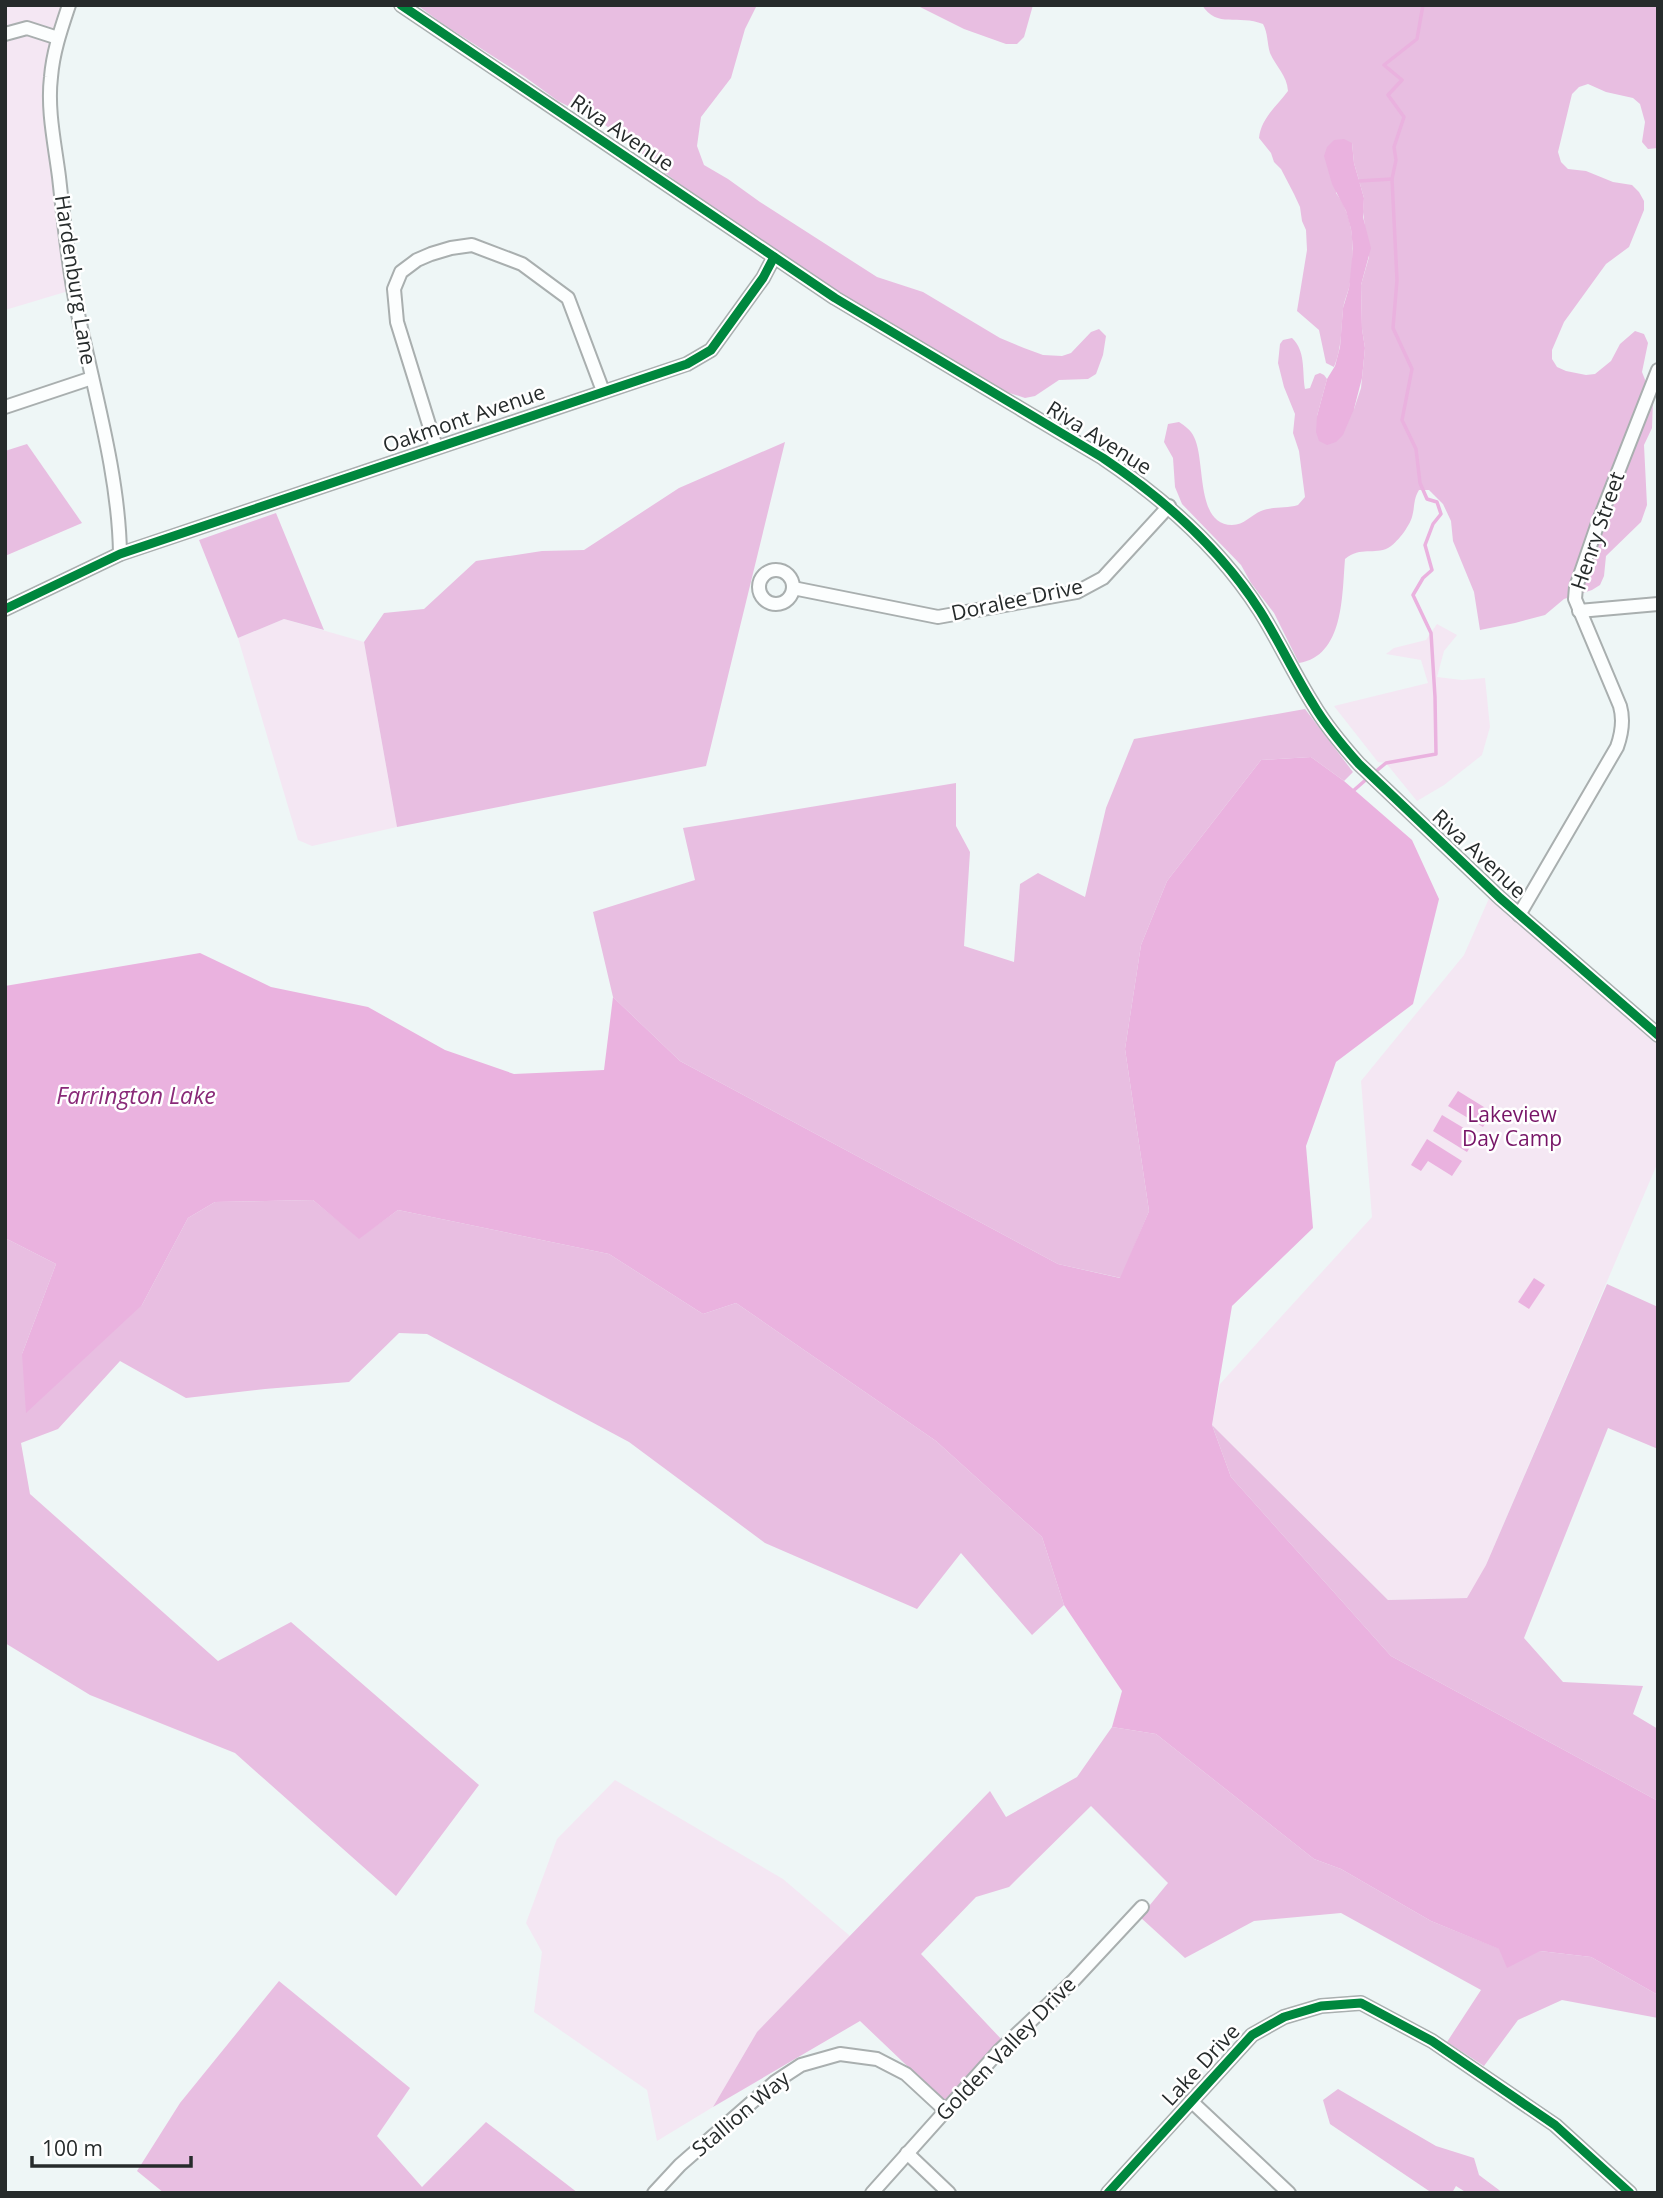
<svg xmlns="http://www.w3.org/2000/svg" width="1663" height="2198" font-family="'Open Sans',sans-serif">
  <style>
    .green { fill: #f4e7f3 }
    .forest { fill: #e8bee1 }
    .water { fill: #eab2df }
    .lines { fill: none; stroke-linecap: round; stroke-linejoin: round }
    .stream { stroke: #eab2df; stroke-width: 3.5 }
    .minor-casing { stroke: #a9afaf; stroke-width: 16 }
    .minor { stroke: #fcfefe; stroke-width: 12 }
    .cycleway-casing { stroke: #fff; stroke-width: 13 }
    .cycleway { stroke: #00873e; stroke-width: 9 }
    .labels { text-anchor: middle; stroke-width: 5; stroke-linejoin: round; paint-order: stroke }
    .street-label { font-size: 21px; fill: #262b2b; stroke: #fff }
    .park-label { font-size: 21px; fill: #771567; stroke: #fff }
    .water-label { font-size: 23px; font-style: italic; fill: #892978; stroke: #fff }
  </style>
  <rect width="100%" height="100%" fill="#eef6f6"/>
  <g class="green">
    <polygon points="5,5 68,5 45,70 53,149 72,290 5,310"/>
    <polygon points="284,619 364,642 397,827 312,846 298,840 238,638"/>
    <polygon points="1437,624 1457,635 1444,651 1437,677 1462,680 1485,678 1490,727 1482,755 1444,785 1417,801 1386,763 1378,762 1334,706 1428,683 1421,660 1386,654 1394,648 1426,640"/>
    <polygon points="1490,896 1658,1036 1658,1162 1486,1565 1468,1598 1388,1600 1212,1425 1220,1384 1372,1217 1361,1081 1464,955"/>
    <polygon points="615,1780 783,1879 850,1936 757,2032 713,2107 657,2141 647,2090 534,2012 542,1952 526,1923 557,1839"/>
  </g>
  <g class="forest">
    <polygon points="417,5 757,5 745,29 731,78 701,117 697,146 704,165 728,179 760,202 877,277 923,292 1000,338 1024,348 1043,355 1062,356 1071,353 1091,332 1099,329 1106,336 1103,355 1096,374 1088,379 1059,380 1035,396 1025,398 997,389 974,372 947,359 815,281 729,221 657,167 629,142 605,125 558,101 525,77 443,24"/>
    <polygon points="916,5 1033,5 1024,37 1017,44 1006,44 964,29"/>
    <path d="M1202,5H1658V148L1648,149L1642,142L1645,122L1640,104L1633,98L1606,92L1588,84L1579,87L1572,94L1558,152L1561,162L1568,169L1586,171L1613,182L1632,185L1639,192L1644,201V210L1629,247L1606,264L1564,322L1552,350V359L1557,367L1566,371L1586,375L1595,374L1611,361L1620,344L1635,331L1644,334L1648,343L1642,372L1653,400L1652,428L1644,445L1647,505L1641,522L1606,556L1604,576L1600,585L1592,590L1564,599L1545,615L1515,623L1480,630L1474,592L1453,541L1451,521L1443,504L1429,490H1419C1413,500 1415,507 1412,517C1409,527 1397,543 1388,548C1374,555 1361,546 1345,559C1342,595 1344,656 1299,663L1274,613L1251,583L1241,565L1182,504L1175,487L1173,458L1164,442L1168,424L1179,422C1185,426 1191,430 1194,437C1206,460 1195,525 1232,525C1244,525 1251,515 1261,511C1273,506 1286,509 1298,505L1305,497L1299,451L1293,433L1295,414L1284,387L1278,363L1280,344L1283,340L1292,338C1306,351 1302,371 1305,389L1310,388L1315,375L1320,373L1324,375L1327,379L1317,416L1354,409L1361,388L1365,348L1362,329L1361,285L1369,257L1363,212L1364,198L1354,163L1352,143L1336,193C1356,219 1355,257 1349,288C1347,295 1344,301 1343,309C1341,329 1342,348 1334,367L1326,363L1319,330L1297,311L1307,250L1306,230L1302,221L1300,207L1294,194L1281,169L1274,162L1271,153L1259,138C1261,118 1277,106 1288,91C1287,75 1276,67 1270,53C1267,43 1268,33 1263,24C1238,14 1217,29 1202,5Z"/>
    <polygon points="785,442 706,766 397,827 364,642 384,613 424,609 476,561 542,551 584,550 679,488"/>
    <polygon points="27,444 82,523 5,556 5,451"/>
    <polygon points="276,513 324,630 284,619 238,638 199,540"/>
    <polygon points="1305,709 1353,772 1344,781 1311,757 1261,760 1167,881 1141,945 1125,1049 1149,1211 1121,1278 1058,1264 680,1061 613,997 593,912 695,880 683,828 956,783 956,826 970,852 964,946 1014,962 1020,884 1038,873 1085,897 1106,808 1134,739"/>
    <polygon points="313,1200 359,1238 398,1210 609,1254 703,1314 736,1303 936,1441 1042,1537 1064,1605 1032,1635 961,1553 917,1609 765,1543 629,1442 427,1334 399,1333 349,1382 265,1389 186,1398 120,1361 58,1429 21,1443 30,1494 218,1661 291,1622 479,1785 396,1896 235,1753 90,1695 5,1643 5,1238 56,1264 22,1354 142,1305 188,1218 215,1202"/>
    <polygon points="1607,1284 1658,1307 1658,1449 1608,1428 1524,1638 1563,1682 1643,1686 1633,1714 1658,1729 1658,1801 1391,1656 1231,1477 1212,1425 1388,1600 1467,1598 1486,1565"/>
    <polygon points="1112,1727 1156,1734 1314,1859 1341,1869 1431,1921 1500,1949 1540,1951 1591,1957 1658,1995 1658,2018 1562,2000 1518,2020 1484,2066 1447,2042 1481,1990 1341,1913 1254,1921 1185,1958 1140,1917 1168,1883 1091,1806 1009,1887 976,1897 921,1954 1003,2041 945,2102 860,2021 713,2107 757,2032 990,1791 1006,1817 1077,1777"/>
    <polygon points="279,1981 410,2088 377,2136 422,2187 486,2122 578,2193 164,2193 137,2171 180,2103"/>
    <polygon points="1338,2089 1436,2146 1474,2158 1479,2175 1503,2193 1467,2193 1456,2186 1452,2193 1432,2193 1330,2124 1323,2100"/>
  </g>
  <g class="water">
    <polygon points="1344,139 1352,143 1354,163 1364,198 1363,217 1371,248 1361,285 1362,329 1365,348 1362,378 1354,409 1343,435 1336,442 1327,445 1319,441 1316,432 1317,416 1327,379 1335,366 1340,347 1343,308 1349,288 1353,249 1351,229 1346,211 1332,184 1324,156 1327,147 1334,140"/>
    <polygon points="1311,757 1344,781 1412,840 1439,899 1413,1004 1336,1062 1306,1146 1313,1228 1232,1306 1212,1425 1231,1477 1391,1656 1658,1801 1658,1995 1591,1957 1540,1951 1507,1968 1499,1949 1431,1921 1341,1869 1314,1859 1156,1734 1112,1727 1122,1691 1064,1605 1042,1537 936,1441 736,1303 703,1314 609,1254 398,1210 359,1239 313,1200 215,1202 188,1218 142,1305 26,1413 22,1354 56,1264 5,1238 5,986 200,953 271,987 368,1007 445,1050 514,1074 604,1070 613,997 680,1061 1058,1264 1120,1278 1149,1211 1125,1049 1141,945 1167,881 1261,760"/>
    <polygon points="1458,1091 1492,1112 1483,1127 1448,1106"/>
    <polygon points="1442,1115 1477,1136 1467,1152 1433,1131"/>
    <polygon points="1427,1139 1462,1161 1452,1176 1428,1161 1421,1171 1411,1165"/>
    <polygon points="1534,1278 1545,1285 1529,1309 1518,1302"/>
  </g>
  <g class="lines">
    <g class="stream">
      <polyline points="1359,181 1392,179"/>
      <polyline points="1375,772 1386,763 1436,754 1435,697 1431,633 1413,595 1423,578 1432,570 1425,545 1433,524 1441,514 1437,502 1427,499 1420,483 1416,449 1402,420 1412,369 1393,328 1397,280 1392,179 1396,160 1394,147 1404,117 1388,95 1402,80 1384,65 1417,39 1423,5"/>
      <polyline points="1353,791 1369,777"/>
    </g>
    <defs>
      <g id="minor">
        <path d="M69,5C61,29 53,52 51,77C47,110 55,145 59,177C64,221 68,266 77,309C93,388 119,474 120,554"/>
        <path d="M401,5L835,298L1103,458C1164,499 1220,548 1260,611C1279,641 1294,674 1313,704C1326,726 1342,745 1359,764L1500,898L1658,1035"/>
        <polyline points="5,34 27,28 58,38"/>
        <polyline points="5,407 92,378"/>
        <polyline points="436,447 397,322 394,289 401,272 417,260 431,254 451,248 472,245 522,264 568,298 603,391"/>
        <circle cx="776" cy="587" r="17"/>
        <polyline points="793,588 938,617 1077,592 1103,578 1169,506"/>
        <polyline points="5,609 120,554 687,364 711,350 763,278 774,257"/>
        <polyline points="1579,611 1658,604"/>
        <path d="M1519,915L1617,747C1622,733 1624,720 1620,706L1575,599L1576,587L1598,523L1658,370"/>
        <polyline points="1191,2101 1289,2193"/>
        <polyline points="907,2153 949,2193"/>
        <polyline points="654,2193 680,2165 775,2082 801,2065 840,2054 877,2059 906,2074 946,2111"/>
        <polyline points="872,2193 999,2051 1074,1980 1142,1907"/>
        <polyline points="1108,2193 1252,2035 1284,2017 1321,2006 1361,2003 1432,2041 1555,2125 1630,2193"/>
      </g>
    </defs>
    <use href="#minor" class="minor-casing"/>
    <use href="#minor" class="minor"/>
    <defs>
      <g id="cycleway">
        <path d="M401,5L835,298L1103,458C1164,499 1220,548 1260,611C1279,641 1294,674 1313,704C1326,726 1342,745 1359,764L1500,898L1658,1035"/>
        <polyline points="5,609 120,554 687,364 711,350 763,278 774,257"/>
        <polyline points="1108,2193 1252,2035 1284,2017 1321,2006 1361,2003 1432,2041 1555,2125 1630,2193"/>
      </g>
    </defs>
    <use href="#cycleway" class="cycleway-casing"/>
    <use href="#cycleway" class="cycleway"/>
  </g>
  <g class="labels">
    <g class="street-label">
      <text transform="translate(622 133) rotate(34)" y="7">Riva Avenue</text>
      <text transform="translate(75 280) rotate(81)" y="7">Hardenburg Lane</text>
      <text transform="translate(464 419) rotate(-19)" y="7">Oakmont Avenue</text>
      <text transform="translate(1099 438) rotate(32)" y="7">Riva Avenue</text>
      <text transform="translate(1598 531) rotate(-71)" y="7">Henry Street</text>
      <text transform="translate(1017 600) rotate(-12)" y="7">Doralee Drive</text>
      <text transform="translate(1479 854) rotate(43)" y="7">Riva Avenue</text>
      <text transform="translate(1006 2049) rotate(-46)" y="7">Golden Valley Drive</text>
      <text transform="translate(1201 2065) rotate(-47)" y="7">Lake Drive</text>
      <text transform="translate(741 2114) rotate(-40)" y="7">Stallion Way</text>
    </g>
    <g class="park-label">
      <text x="1512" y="1122">Lakeview<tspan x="1512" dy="24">Day Camp</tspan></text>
    </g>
    <g class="water-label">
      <text x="136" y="1104">Farrington Lake</text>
    </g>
  </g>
  <rect width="1663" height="2198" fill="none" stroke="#262b2b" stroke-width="14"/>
  <path d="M32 2156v10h159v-10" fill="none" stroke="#262b2b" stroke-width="3.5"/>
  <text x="42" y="2156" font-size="21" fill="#262b2b" stroke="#ffffff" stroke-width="5" paint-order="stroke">100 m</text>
</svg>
